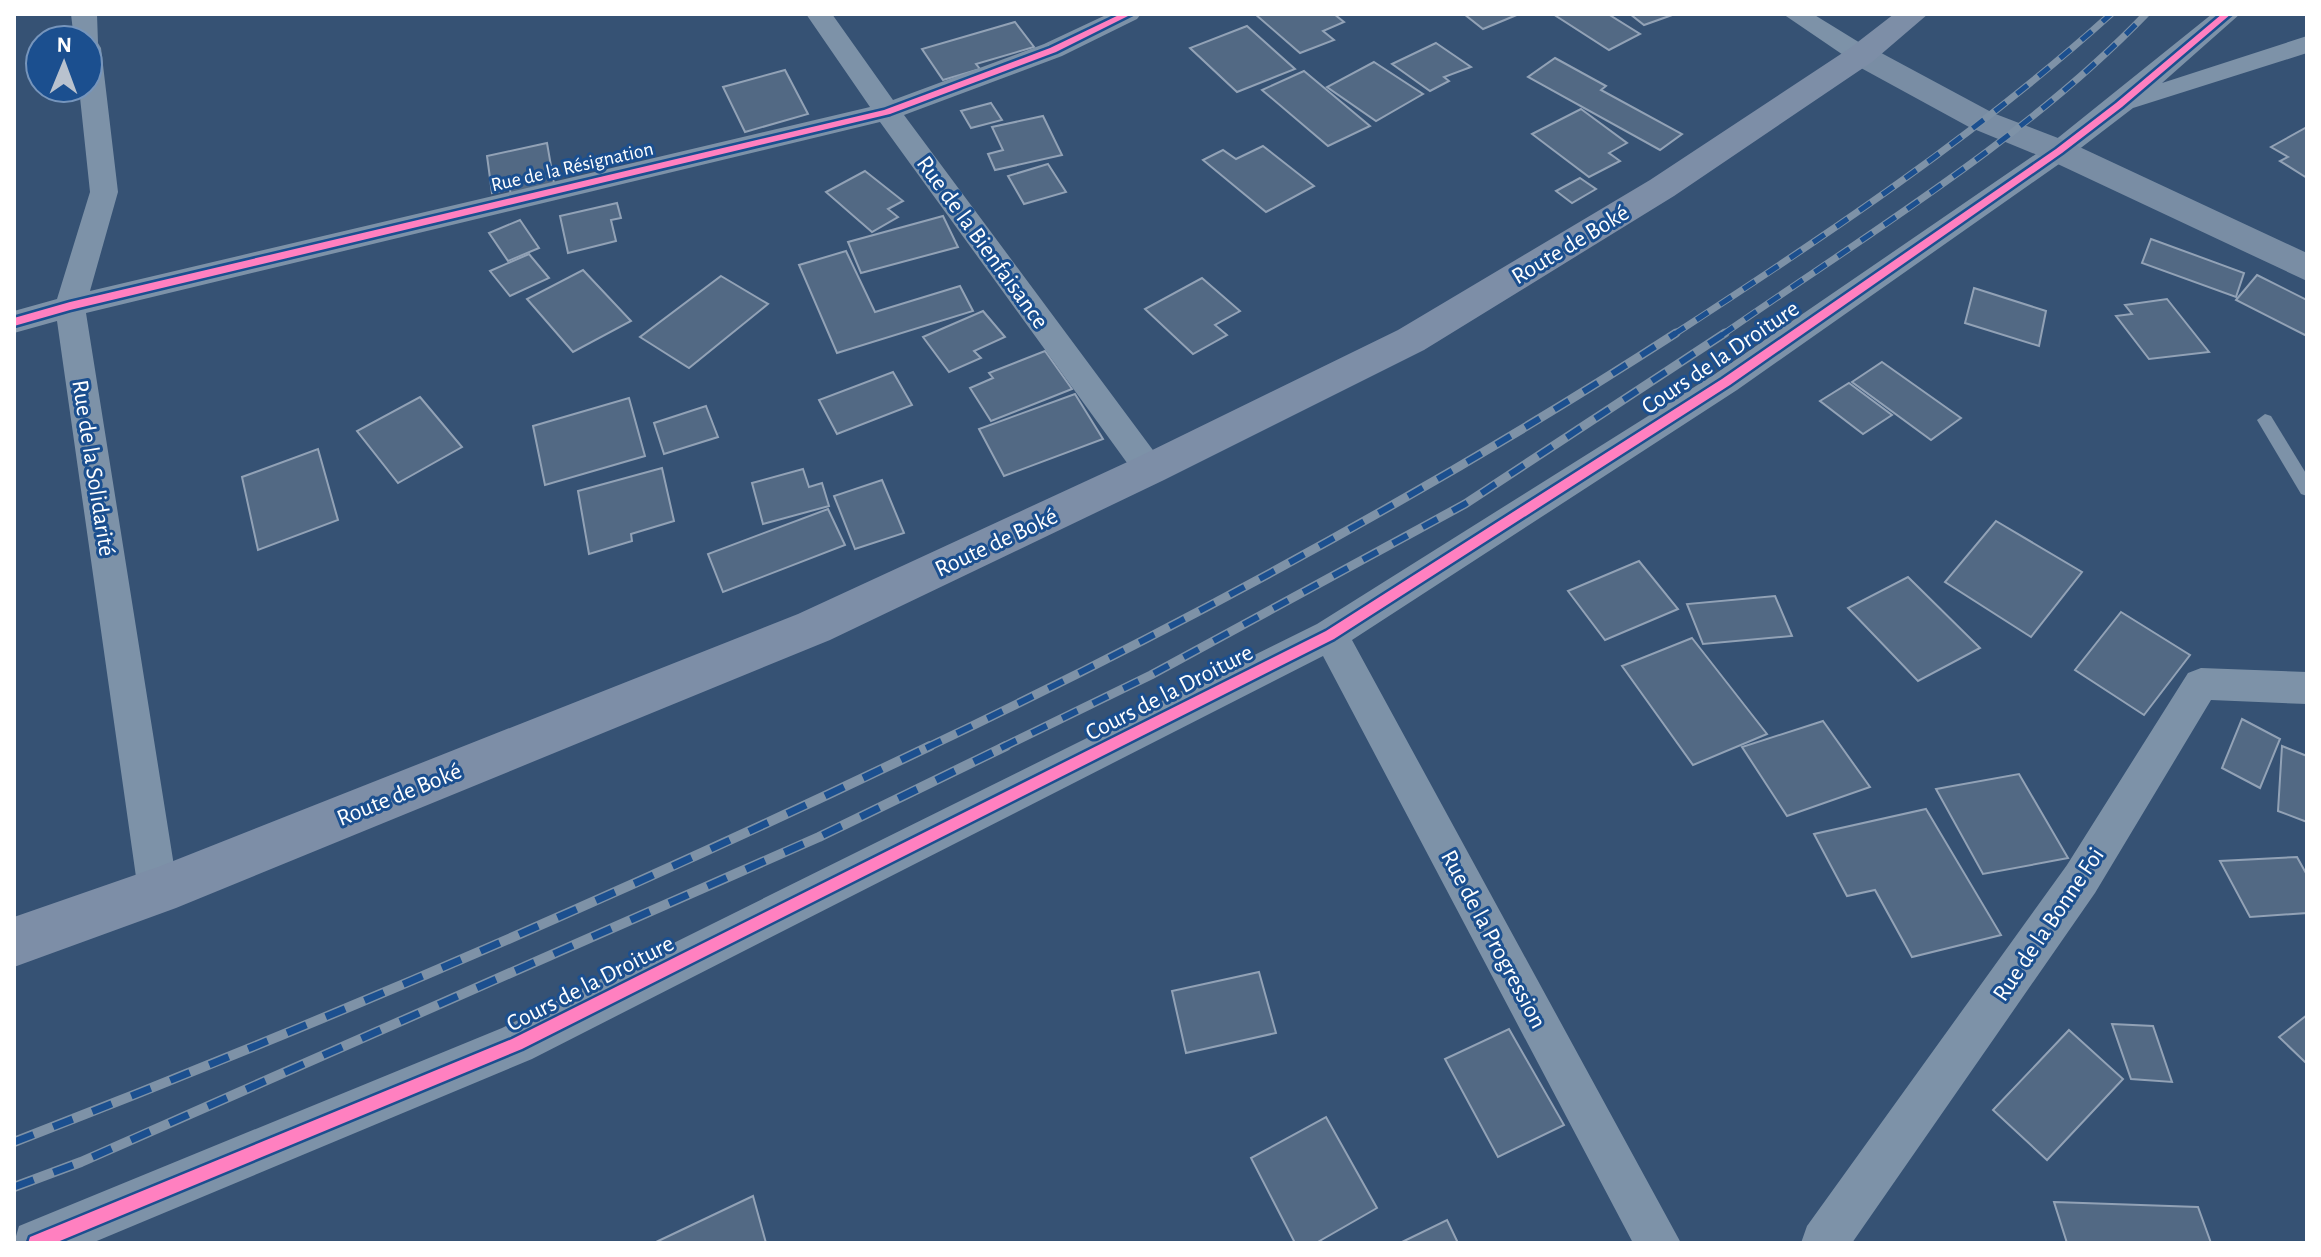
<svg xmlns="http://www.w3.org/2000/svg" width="2321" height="1257" font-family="'Alegreya Sans',sans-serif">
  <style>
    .building { fill: #526984; stroke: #92a2b6; stroke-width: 2 }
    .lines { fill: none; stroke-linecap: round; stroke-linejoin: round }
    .lane { fill: #7d92a8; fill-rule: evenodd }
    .street { fill: #7d92a8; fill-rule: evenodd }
    .secondary { fill: #798da4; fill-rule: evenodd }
    .primary { fill: #7d8ea7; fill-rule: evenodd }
    .rail-far2-casing { stroke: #7e92a7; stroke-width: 7 }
    .rail-far1-casing { stroke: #7e92a7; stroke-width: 9 }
    .rail-casing { stroke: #7e92a7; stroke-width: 10 }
    .rail-far2 { stroke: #1b4f8f; stroke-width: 5; stroke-dasharray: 14; stroke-linecap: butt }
    .rail-far1 { stroke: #1b4f8f; stroke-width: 6; stroke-dasharray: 17; stroke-linecap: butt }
    .rail { stroke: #1b4f8f; stroke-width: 7; stroke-dasharray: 21; stroke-linecap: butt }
    .cycleway-casing { stroke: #1b4f8f; stroke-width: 5 }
    .cycleway { fill: #ff80c0; fill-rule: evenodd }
    .labels { text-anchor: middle; stroke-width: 6; stroke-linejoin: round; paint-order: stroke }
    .far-street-label { font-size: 20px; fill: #fff; stroke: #1b4f8f }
    .street-label { font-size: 24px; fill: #fff; stroke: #1b4f8f }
  </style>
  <rect width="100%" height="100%" fill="#365274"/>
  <g class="building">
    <polygon points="1255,14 1334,14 1344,22 1323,31 1334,40 1300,53"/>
    <polygon points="1464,14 1519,14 1483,29"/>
    <polygon points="1553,14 1608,14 1640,34 1609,50"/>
    <polygon points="1630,14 1675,14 1644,25"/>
    <polygon points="1015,22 1034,47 976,64 980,69 943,80 922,49"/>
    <polygon points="1247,26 1295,69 1237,92 1190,48"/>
    <polygon points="1436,43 1471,67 1444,77 1449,81 1430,91 1392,64"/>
    <polygon points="1555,58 1606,86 1601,90 1682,134 1660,150 1528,77"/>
    <polygon points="1374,62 1423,94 1376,121 1327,87"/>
    <polygon points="785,70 808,114 745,132 723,87"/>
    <polygon points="1304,71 1370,126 1328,146 1262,90"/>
    <polygon points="991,103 1002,120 971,128 961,111"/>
    <polygon points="1581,109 1627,143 1609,153 1620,161 1589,177 1532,134"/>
    <polygon points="1043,116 1062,155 995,170 988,154 1003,150 992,127"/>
    <polygon points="2307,127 2307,178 2280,161 2288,157 2271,147"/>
    <polygon points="547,143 555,189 511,198 510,189 492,193 487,156"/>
    <polygon points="1263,146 1314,186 1266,212 1203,160 1223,150 1236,159"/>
    <polygon points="1048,164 1066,192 1024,204 1008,176"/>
    <polygon points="865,171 903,201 888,209 898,217 872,232 826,192"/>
    <polygon points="1580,178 1596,189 1572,203 1556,191"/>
    <polygon points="617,203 621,218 611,220 616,241 568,253 560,216"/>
    <polygon points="943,216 958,247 861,273 848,242"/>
    <polygon points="520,220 539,248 508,261 489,233"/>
    <polygon points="2151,239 2244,273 2236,297 2142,263"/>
    <polygon points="846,251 875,312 960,286 973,311 837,353 799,265"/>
    <polygon points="529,254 549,278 510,296 490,271"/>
    <polygon points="583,270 631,321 573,352 527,299"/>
    <polygon points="2257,275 2307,300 2307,336 2236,300"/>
    <polygon points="721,276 768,304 689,368 640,337"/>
    <polygon points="1202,278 1240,311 1215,325 1227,335 1193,354 1145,309"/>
    <polygon points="1974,288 2046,311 2039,346 1965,323"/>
    <polygon points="2167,299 2209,352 2149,359 2116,316 2132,314 2125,305"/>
    <polygon points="983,311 1005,337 974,351 981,358 949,372 923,337"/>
    <polygon points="1045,351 1072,389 991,421 970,388 993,378 989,373"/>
    <polygon points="1882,362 1961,418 1931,440 1852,382"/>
    <polygon points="893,372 912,405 837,434 819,400"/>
    <polygon points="1849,383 1892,415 1863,434 1820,401"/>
    <polygon points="1075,394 1103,439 1004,476 979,429"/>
    <polygon points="420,397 462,447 398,483 357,431"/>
    <polygon points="629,398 645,456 545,485 533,426"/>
    <polygon points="706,406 718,437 664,454 654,423"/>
    <polygon points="318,449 338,520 258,550 242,477"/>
    <polygon points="662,468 674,521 631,534 632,541 589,554 578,491"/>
    <polygon points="803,469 809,487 822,483 829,506 763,524 752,483"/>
    <polygon points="882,480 904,533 855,549 834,496"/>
    <polygon points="828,509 845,545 723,592 708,554"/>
    <polygon points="1996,521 2082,572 2031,637 1945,582"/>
    <polygon points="1639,561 1678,609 1605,640 1568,591"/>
    <polygon points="1908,577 1980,648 1918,681 1848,608"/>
    <polygon points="1775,596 1792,636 1703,644 1687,604"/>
    <polygon points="2121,612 2190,655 2144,715 2075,670"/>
    <polygon points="1692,638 1767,734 1693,765 1622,666"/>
    <polygon points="2242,719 2280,739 2260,788 2222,768"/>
    <polygon points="1823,721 1870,787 1787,816 1742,747"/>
    <polygon points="2282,746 2307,756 2307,822 2278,811"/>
    <polygon points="2019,774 2068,858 1983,874 1936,789"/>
    <polygon points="1926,809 2001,935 1912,957 1875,890 1847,896 1814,834"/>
    <polygon points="2297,857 2307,875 2307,913 2250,917 2220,861"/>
    <polygon points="1259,972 1276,1033 1186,1053 1172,991"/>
    <polygon points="2307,1015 2307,1064 2279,1037"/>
    <polygon points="2112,1024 2153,1026 2172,1082 2131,1079"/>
    <polygon points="1509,1029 1564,1125 1498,1157 1445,1059"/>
    <polygon points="2069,1030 2123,1079 2047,1160 1993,1110"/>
    <polygon points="1326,1117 1377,1208 1316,1243 1295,1243 1251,1158"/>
    <polygon points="753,1196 766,1243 654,1243"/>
    <polygon points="2054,1202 2198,1207 2211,1243 2067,1243"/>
    <polygon points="1447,1220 1458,1243 1400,1243"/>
  </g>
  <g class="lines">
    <polygon class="lane" points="2265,414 2271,416 2307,475 2307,496 2301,494 2257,420"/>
    <g class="street">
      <polygon points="71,14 97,14 98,43 101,48 118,192 90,291 870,107 806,14 832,14 893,100 1044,44 1108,14 1141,14 1137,19 1062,56 904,115 1167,469 1162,478 1150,482 1138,478 880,122 86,313 178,891 172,905 158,910 144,905 138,891 57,321 14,333 14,311 57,299 90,192 79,88 88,88 88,40 74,40"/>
      <polygon points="1783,14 1813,14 1870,49 1874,55 1870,61 1852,61"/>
      <polygon points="2212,14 2240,14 2162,83 2307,36 2307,53 2133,108 2069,157 1737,390 1352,640 1681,1243 1633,1243 1323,656 532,1059 92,1243 14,1243 19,1226 502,1028 1317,624 1715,374 2049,145"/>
      <polygon points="2201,668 2307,672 2307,704 2211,700 2095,893 1852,1243 1801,1243 1807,1226 2067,865 2188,673"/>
    </g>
    <polygon class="secondary" points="1861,45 1872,48 1993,113 2071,143 2307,253 2307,281 2047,159 1969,127 1850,62 1845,55 1850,48"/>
    <polygon class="primary" points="1894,14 1928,14 1872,62 1674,196 1424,350 1164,480 830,640 176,908 14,967 14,917 158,867 798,614 1136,458 1398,330 1650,180 1850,48"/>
    <defs>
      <g id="rail-far2">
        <path d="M1673,335C1824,237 1977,135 2111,14"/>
        <path d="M1722,335C1863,237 2027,138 2146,14"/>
      </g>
      <g id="rail-far1">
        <path d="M926,748C1184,625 1436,488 1676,333"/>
        <polyline points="1001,748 1151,675 1465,504 1725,333"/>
      </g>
      <g id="rail">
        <path d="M14,1142C324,1022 631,890 930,746"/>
        <polyline points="14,1187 81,1162 819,837 1006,746"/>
      </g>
    </defs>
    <use href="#rail-far2" class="rail-far2-casing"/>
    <use href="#rail-far1" class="rail-far1-casing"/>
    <use href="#rail" class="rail-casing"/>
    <use href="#rail-far2" class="rail-far2"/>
    <use href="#rail-far1" class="rail-far1"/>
    <use href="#rail" class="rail"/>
    <defs>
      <g id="cycleway">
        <polygon points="1121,14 1132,14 1056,52 890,114 70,310 14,326 14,318 70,302 884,110 1050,48"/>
        <polygon points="2222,14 2231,14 2122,107 2062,153 1730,385 1334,639 522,1049 55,1243 28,1243 30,1237 512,1039 1326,631 1722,379 2056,149 2116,103"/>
      </g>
    </defs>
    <use href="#cycleway" class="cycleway-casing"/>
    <use href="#cycleway" class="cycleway"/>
  </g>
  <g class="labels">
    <g class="far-street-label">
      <text transform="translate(572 166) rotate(-13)" y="7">Rue de la Résignation</text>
    </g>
    <g class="street-label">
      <text transform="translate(983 242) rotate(54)" y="8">Rue de la Bienfaisance</text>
      <text transform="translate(1570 244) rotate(-31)" y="8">Route de Boké</text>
      <text transform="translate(1720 357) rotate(-34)" y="8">Cours de la Droiture</text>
      <text transform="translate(94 468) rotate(81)" y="8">Rue de la Solidarité</text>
      <text transform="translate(996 542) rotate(-25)" y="8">Route de Boké</text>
      <text transform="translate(1169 692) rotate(-27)" y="8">Cours de la Droiture</text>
      <text transform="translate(399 794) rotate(-22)" y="8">Route de Boké</text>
      <text transform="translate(2048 924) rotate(-56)" y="8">Rue de la Bonne Foi</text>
      <text transform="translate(1494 939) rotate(62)" y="8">Rue de la Progression</text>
      <text transform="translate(590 983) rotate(-27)" y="8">Cours de la Droiture</text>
    </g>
  </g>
  <rect width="2321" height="1257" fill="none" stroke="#ffffff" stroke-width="32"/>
  <g transform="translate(64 64) rotate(1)"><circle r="38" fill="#1b4f8f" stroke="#7695bc" stroke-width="2"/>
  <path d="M0-6L14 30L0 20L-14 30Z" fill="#b9c2ce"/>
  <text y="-12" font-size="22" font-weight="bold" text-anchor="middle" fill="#ffffff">N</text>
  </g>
</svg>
